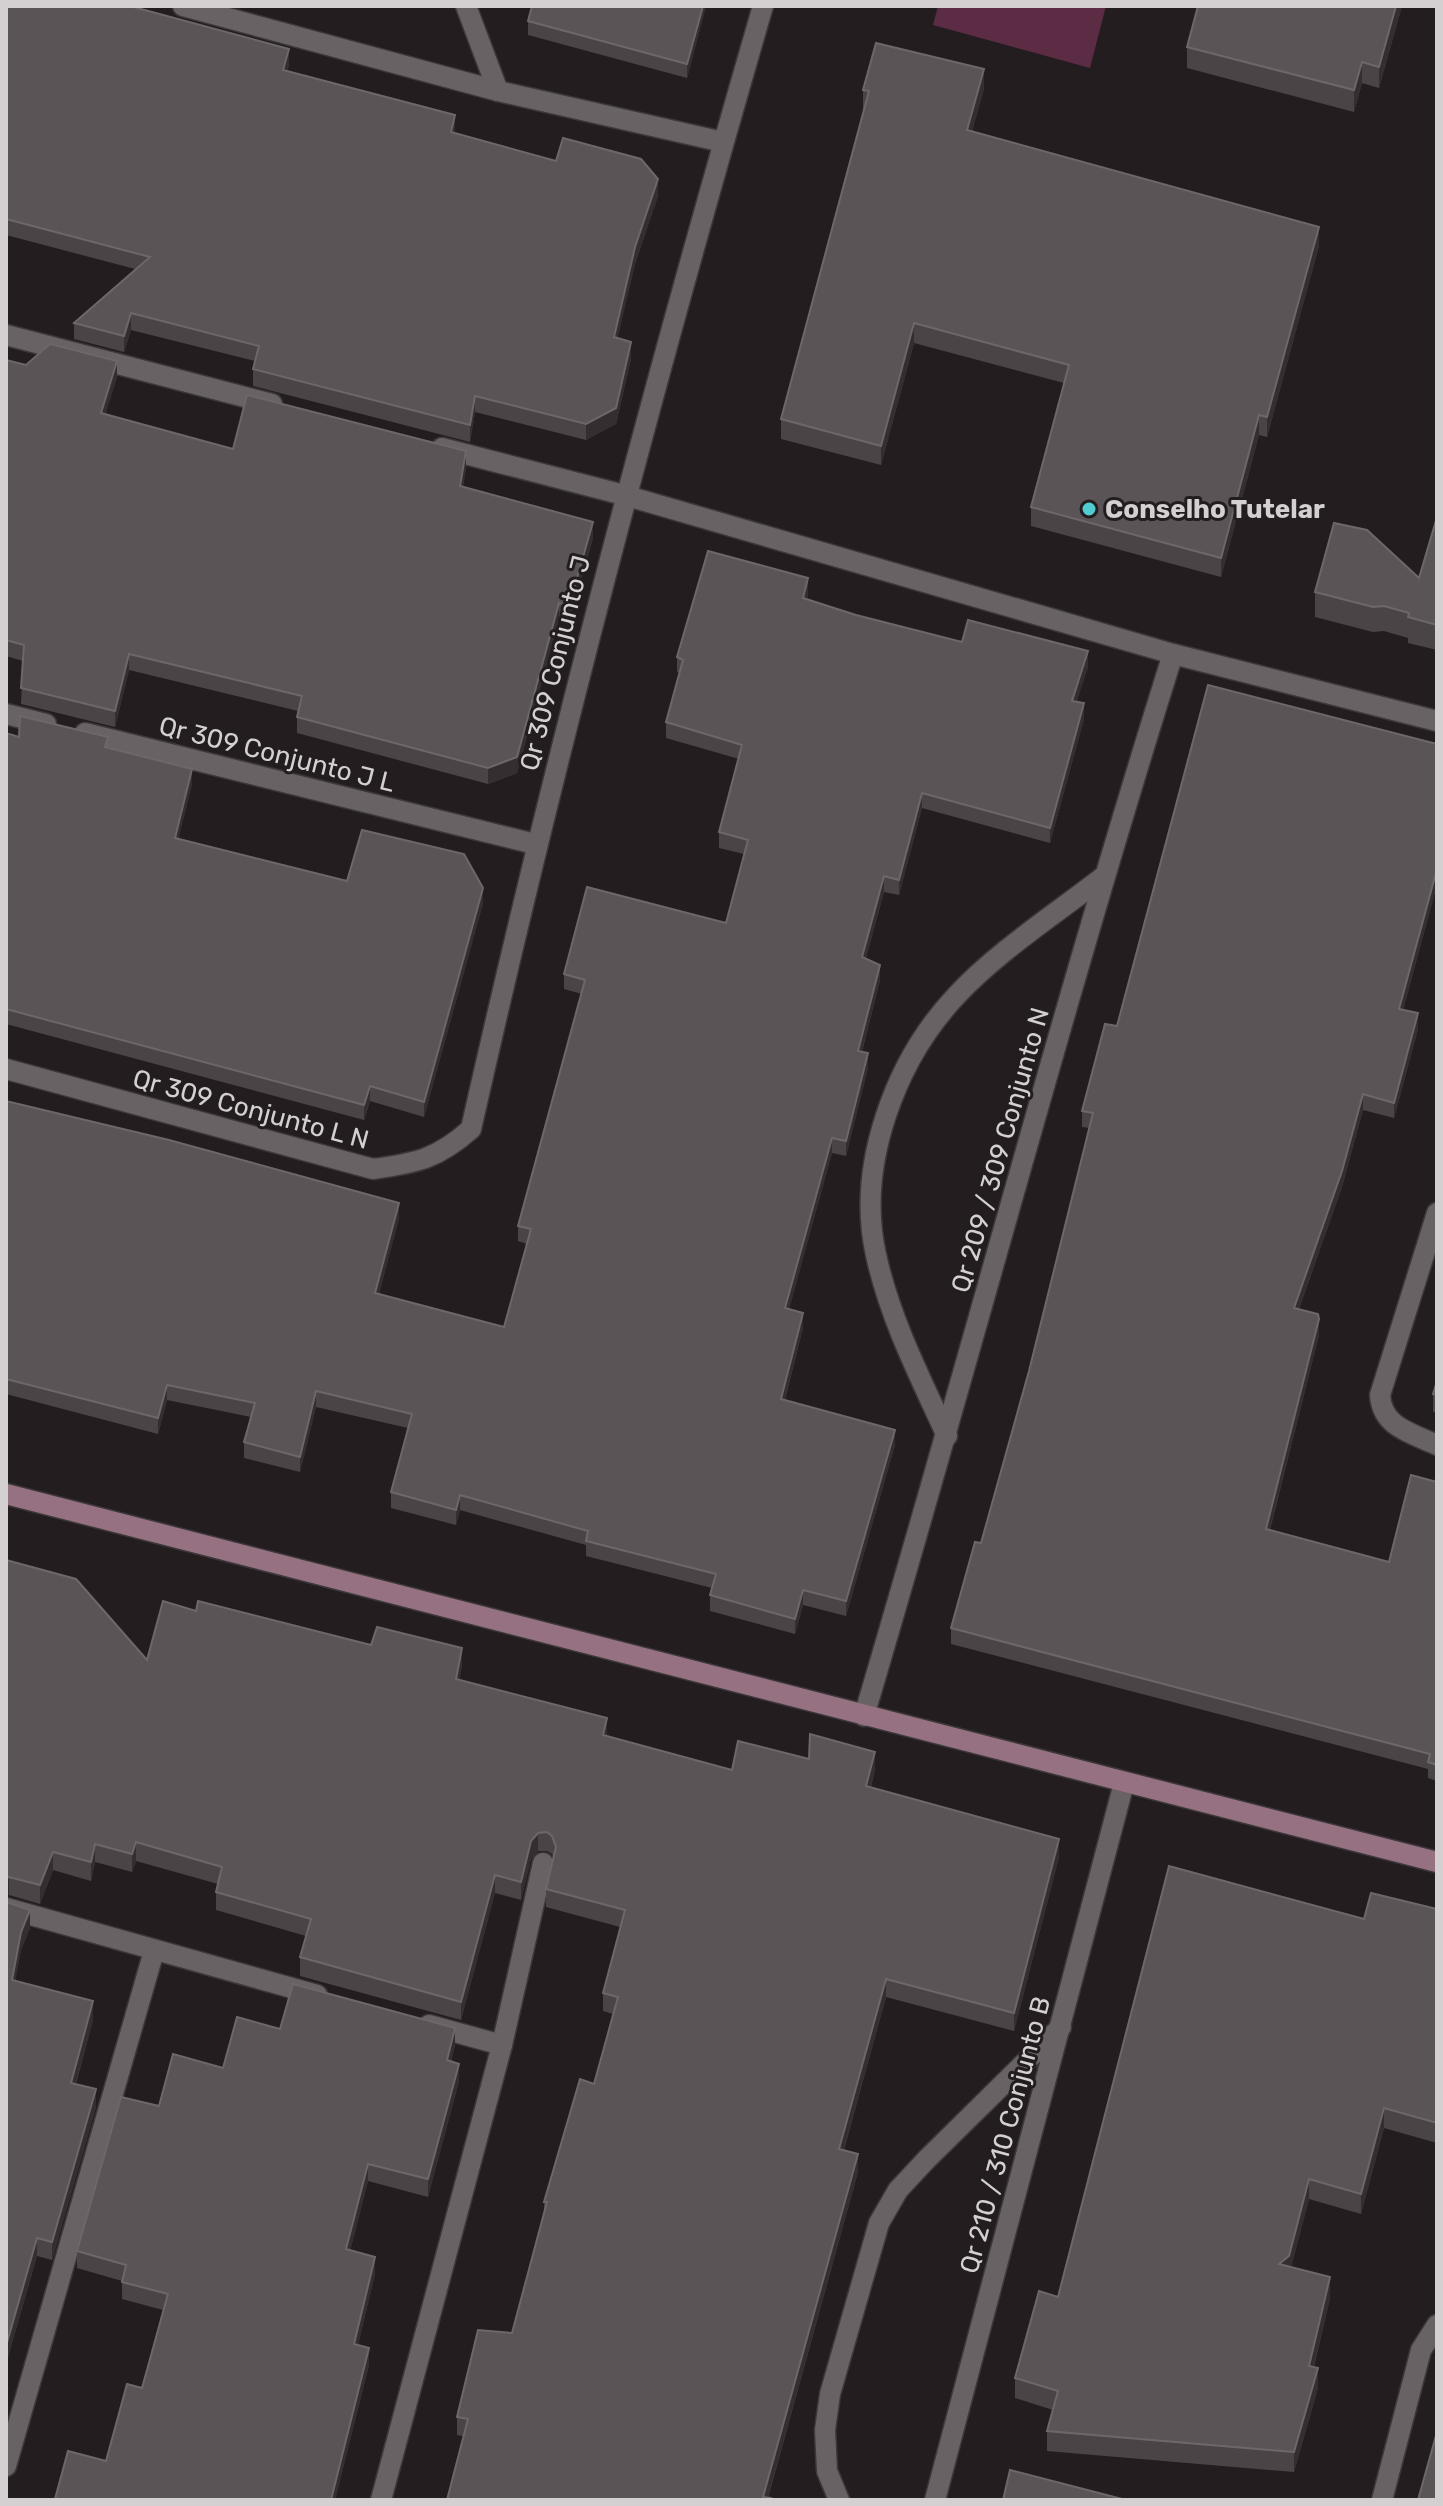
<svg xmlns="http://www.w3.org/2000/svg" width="1443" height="2506" font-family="Rubik,sans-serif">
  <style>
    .green { fill: #5b2c44 }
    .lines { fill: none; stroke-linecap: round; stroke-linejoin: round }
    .street-casing { stroke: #3c3739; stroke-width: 23 }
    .secondary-casing { stroke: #3c3739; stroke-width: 23 }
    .street { stroke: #696265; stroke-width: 20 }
    .secondary { stroke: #957182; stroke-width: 20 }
    .wall { fill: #4b4447 }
    .shaded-wall { fill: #352e31 }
    .building { fill: #5a5456; stroke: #6d676a; stroke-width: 2 }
    .poi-dot { fill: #51ccd2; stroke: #231d20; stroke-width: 3 }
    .labels { text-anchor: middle; stroke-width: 6; stroke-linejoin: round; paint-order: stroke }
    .poi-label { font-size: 26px; font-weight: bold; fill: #d4d0d2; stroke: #231d20; text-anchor: start }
    .street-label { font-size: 26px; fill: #d4d0d2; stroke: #231d20 }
  </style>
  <rect width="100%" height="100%" fill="#231d20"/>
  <polygon class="green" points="938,6 1106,6 1090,68 933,25"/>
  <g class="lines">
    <defs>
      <g id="street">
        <polyline points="183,6 498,91 723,142"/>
        <polyline points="466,6 498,91"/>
        <polyline points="6,335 272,404"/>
        <polyline points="442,448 624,495 1173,654 1437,721"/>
        <polyline points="6,714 46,724"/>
        <polyline points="85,733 535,844"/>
        <path d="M6,1069L373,1169C417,1163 437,1159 471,1129C556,751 655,378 763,6"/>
        <path d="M1437,1213L1380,1395C1382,1427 1411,1433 1437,1445"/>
        <path d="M947,1436C920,1377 890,1319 876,1255C856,1166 895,1061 956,996C998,951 1054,915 1103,877"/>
        <path d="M864,1716C969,1363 1062,1006 1173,654"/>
        <polyline points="6,1908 317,1995"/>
        <polyline points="429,2025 502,2045"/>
        <polyline points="6,2466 154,1951"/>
        <polyline points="381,2500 502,2045 543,1863"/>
        <polyline points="839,2500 827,2471 825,2430 830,2394 879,2223 898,2190 927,2159 1061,2027"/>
        <polyline points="935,2500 1124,1783"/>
        <polyline points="1382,2500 1421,2350 1437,2325"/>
      </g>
      <polyline id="secondary" points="6,1494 1437,1862"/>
    </defs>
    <use href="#street" class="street-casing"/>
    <use href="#secondary" class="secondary-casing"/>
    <use href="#street" class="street"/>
    <use href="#secondary" class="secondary"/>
  </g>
  <g class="wall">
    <polygon points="6,6 289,65 287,71 455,133 658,196 635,264 617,339 631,359 616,424 586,440 475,412 470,442 253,386 253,369 255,361 131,330 124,352 74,339 74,323 135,269 6,235"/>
    <polygon points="706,6 687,78 528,35 528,21"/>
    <polygon points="1198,6 1402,6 1379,88 1362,83 1354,112 1187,68 1187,47"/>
    <polygon points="984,89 972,131 1319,246 1267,437 1259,435 1221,577 1031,526 1031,507 1064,383 914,343 881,465 781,439 781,419 865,109 863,109 863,90"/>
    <polygon points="6,360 26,365 117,377 105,414 233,449 466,468 463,487 593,538 569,622 559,619 517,773 488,784 297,733 297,717 298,711 129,670 115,727 21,704 23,661 6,656"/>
    <polygon points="1437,517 1437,650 1408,643 1408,638 1384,631 1373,632 1315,617 1315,592 1419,578"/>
    <polygon points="808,594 807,599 856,615 962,642 1088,667 1076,702 1084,719 1050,843 922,808 899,895 884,892 866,958 880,980 862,1052 868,1068 846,1156 832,1153 789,1309 803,1328 785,1400 895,1445 846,1616 803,1605 795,1634 710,1611 710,1595 712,1588 586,1556 586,1545 460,1510 456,1525 391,1508 391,1492 408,1428 316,1407 300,1472 244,1458 244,1442 251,1417 167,1400 158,1434 6,1394 6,1101 399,1218 379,1294 504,1327 527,1244 518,1241 518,1226 582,994 564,989 564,974 726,923 744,854 719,848 719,832 739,759 666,738 666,722 680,673 677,672 677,657"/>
    <polygon points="6,733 19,737 108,748 192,784 178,839 347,881 483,903 424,1117 370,1101 364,1120 6,1024"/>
    <polygon points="1437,744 1437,885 1403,1010 1418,1029 1394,1118 1363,1110 1342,1187 1299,1309 1319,1335 1270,1530 1389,1562 1437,1482 1437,1781 1428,1778 1428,1769 951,1644 951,1628 981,1543 1029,1371 1090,1128 1082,1127 1082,1111 1117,1026"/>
    <polygon points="1437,1381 1437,1413 1433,1412 1433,1394"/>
    <polygon points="6,1560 147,1660 196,1611 371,1645 462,1666 459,1680 607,1736 732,1770 809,1759 875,1770 871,1787 1059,1857 1014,2031 886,1997 844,2150 858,2172 768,2498 457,2435 457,2417 512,2333 544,2214 544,2202 594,2084 613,2014 603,2011 603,1993 620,1927 546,1907 546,1889 553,1857 552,1854 547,1851 538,1851 531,1859 521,1900 495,1893 461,2020 300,1976 300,1957 306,1936 216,1910 216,1892 218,1884 136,1861 132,1872 95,1862 91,1881 53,1870 40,1904 9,1895"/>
    <polygon points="6,1902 30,1928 21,1950 15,1981 93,2020 76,2084 96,2107 52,2260 37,2256 6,2364"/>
    <polygon points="1437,1909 1437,2143 1384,2128 1361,2214 1309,2199 1291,2267 1330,2298 1314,2367 1318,2388 1294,2472 1047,2451 1047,2431 1053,2410 1015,2398 1015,2378 1058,2297 1364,1919"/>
    <polygon points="280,2029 455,2045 451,2062 459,2081 428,2197 368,2181 350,2251 375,2274 358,2345 369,2365 335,2500 55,2500 68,2451 106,2461 142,2388 163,2310 122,2299 122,2281 77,2268 77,2251 159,2106 223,2068"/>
  </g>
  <g class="shaded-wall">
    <polygon points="703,6 706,6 687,78 687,64"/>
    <polygon points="1396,6 1402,6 1379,88 1379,67"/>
    <polygon points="289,49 289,65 283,87 283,70"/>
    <polygon points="1362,62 1362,83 1354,112 1354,90"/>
    <polygon points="984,69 984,89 967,150 967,130"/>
    <polygon points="455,115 455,132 451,149 451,132"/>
    <polygon points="658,179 658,196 635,264 614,354 614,337 635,247"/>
    <polygon points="1319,227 1319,246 1267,437 1267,417"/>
    <polygon points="131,313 131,330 124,352 124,336"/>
    <polygon points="914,323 914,343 881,465 881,446"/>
    <polygon points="631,342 631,359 616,424 586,440 586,424"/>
    <polygon points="117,361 117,377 101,429 101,413"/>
    <polygon points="475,396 475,412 470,442 470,425"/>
    <polygon points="1259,415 1259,435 1221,577 1221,558"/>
    <polygon points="466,451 466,468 460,502 460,486"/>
    <polygon points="593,522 593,538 569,622 569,606"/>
    <polygon points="808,578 808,594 803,613 803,598"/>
    <polygon points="559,603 559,619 517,773 488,784 488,768"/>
    <polygon points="1088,651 1088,667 1072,717 1072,701"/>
    <polygon points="129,654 129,670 115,727 115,711"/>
    <polygon points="1084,703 1084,719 1050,843 1050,828"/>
    <polygon points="192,769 192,784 175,853 175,838"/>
    <polygon points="922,793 922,808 899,895 899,880"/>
    <polygon points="1437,869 1437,885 1399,1024 1399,1009"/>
    <polygon points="884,876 884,892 862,972 862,957"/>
    <polygon points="483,888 483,903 424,1117 424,1102"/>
    <polygon points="880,965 880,980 858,1066 858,1051"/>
    <polygon points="1418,1013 1418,1029 1394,1118 1394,1103"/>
    <polygon points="868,1053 868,1068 846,1156 846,1141"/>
    <polygon points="370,1086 370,1101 364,1120 364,1105"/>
    <polygon points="1363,1094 1363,1110 1342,1187 1294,1323 1294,1308"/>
    <polygon points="832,1138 832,1153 785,1324 785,1308"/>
    <polygon points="399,1203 399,1218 375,1309 375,1293"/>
    <polygon points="803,1313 803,1328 781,1414 781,1399"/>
    <polygon points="1319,1319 1319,1335 1266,1544 1266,1529"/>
    <polygon points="167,1385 167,1400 158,1434 158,1418"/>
    <polygon points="316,1391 316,1407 300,1472 300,1457"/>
    <polygon points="895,1430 895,1445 846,1616 846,1601"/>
    <polygon points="460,1495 460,1510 456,1525 456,1510"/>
    <polygon points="803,1590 803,1605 795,1634 795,1619"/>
    <polygon points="462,1648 462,1666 456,1697 456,1679"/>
    <polygon points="607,1718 607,1736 603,1735"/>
    <polygon points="875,1752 875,1770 866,1804 866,1786"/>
    <polygon points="538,1833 538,1851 531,1859 521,1900 521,1882 531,1841"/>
    <polygon points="1059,1839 1059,1857 1014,2031 1014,2013"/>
    <polygon points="136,1842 136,1861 132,1872 132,1854"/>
    <polygon points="95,1844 95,1862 91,1881 91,1862"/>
    <polygon points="53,1852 53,1870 40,1904 40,1885"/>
    <polygon points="495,1875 495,1893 461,2020 461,2002"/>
    <polygon points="9,1877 9,1895 6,1896 6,1878"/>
    <polygon points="30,1910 30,1928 21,1950 12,1998 12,1980 21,1932"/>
    <polygon points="886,1979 886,1997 839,2167 839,2149"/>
    <polygon points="93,2001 93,2020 71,2101 71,2083"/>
    <polygon points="455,2028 455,2045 447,2078 447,2060"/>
    <polygon points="459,2064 459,2081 428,2197 428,2179"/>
    <polygon points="96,2089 96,2107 52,2260 52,2242"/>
    <polygon points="1384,2108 1384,2128 1361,2214 1361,2194"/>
    <polygon points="858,2154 858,2172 767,2500 763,2497"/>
    <polygon points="368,2164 368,2181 346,2267 346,2249"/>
    <polygon points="1309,2179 1309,2199 1289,2276 1279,2264"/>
    <polygon points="37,2238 37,2256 6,2364 6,2346"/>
    <polygon points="375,2257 375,2274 354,2361 354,2344"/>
    <polygon points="1330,2277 1330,2298 1309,2386 1309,2366"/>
    <polygon points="369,2348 369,2365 335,2500 331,2500"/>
    <polygon points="1318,2368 1318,2388 1294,2472 1294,2452"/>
  </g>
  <g class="building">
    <polygon points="6,6 130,6 289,49 283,70 455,115 451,132 556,161 563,138 641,159 658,179 635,247 614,337 631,342 616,408 586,424 475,396 470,425 253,369 259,346 131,313 124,336 74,323 150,257 6,219"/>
    <polygon points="532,6 703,6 687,64 528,21"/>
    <polygon points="1198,6 1396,6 1379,67 1362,62 1354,90 1187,47"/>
    <polygon points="876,43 984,69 967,130 1319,227 1267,417 1259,415 1221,558 1031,507 1069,365 914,323 881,446 781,419 869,91 863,90"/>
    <polygon points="50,344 117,361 101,413 233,449 247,395 466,451 460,486 593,522 569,606 559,603 517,757 488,768 297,717 302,696 129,654 115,711 21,688 24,645 6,640 6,360 26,365"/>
    <polygon points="1437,517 1437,625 1408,617 1409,613 1384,606 1373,607 1315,592 1334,523 1367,530 1419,578"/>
    <polygon points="708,551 808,578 803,598 856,615 962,642 968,620 1088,651 1072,701 1084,703 1050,828 922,793 899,880 884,876 862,957 880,965 858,1051 868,1053 846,1141 832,1138 785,1308 803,1313 781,1399 895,1430 846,1601 803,1590 795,1619 710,1595 716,1574 586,1541 588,1531 460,1495 456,1510 391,1492 412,1414 316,1391 300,1457 244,1442 255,1403 167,1385 158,1418 6,1379 6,1101 169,1140 399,1203 375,1293 504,1327 531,1229 518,1226 585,980 564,974 587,887 726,923 748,840 719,832 742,745 666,722 683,660 677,657"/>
    <polygon points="1208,685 1437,744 1437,869 1399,1009 1418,1013 1394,1103 1363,1094 1342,1171 1294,1308 1318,1314 1319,1319 1266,1529 1389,1562 1411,1475 1437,1482 1437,1765 1428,1762 1430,1754 951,1628 975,1542 981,1543 1029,1371 1093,1113 1082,1111 1105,1024 1117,1026"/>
    <polygon points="20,716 108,737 105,747 192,769 175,838 347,881 362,830 464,854 483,888 424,1102 370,1086 364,1105 6,1009 6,733 19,737"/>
    <polygon points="1437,1381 1437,1395 1433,1394"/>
    <polygon points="6,1560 76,1579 147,1660 163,1601 196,1611 198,1601 371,1645 377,1627 462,1648 456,1679 607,1718 603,1735 732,1770 738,1741 809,1759 810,1734 875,1752 866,1786 1059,1839 1014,2013 886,1979 839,2149 858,2154 763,2497 771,2498 770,2500 447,2500 468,2419 457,2417 478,2330 512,2333 547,2202 544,2202 580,2079 594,2084 618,1997 603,1993 625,1910 546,1889 556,1847 552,1836 547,1832 538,1833 531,1841 521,1882 495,1875 461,2002 300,1957 311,1919 216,1892 222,1867 136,1842 132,1854 95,1844 91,1862 53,1852 40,1885 9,1877 6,1878"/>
    <polygon points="1169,1866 1364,1919 1371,1893 1437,1909 1437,2123 1384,2108 1361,2194 1309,2179 1289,2256 1279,2264 1330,2277 1309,2366 1318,2368 1294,2452 1047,2431 1058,2391 1015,2378 1039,2291 1058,2297"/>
    <polygon points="6,1902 30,1910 21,1932 12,1980 93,2001 71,2083 96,2089 52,2242 37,2238 6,2346"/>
    <polygon points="293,1984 455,2028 447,2060 459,2064 428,2179 368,2164 346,2249 375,2257 354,2344 369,2348 331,2500 55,2499 68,2451 106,2461 127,2384 142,2388 168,2294 122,2282 126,2265 77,2251 121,2097 159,2106 173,2054 223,2068 237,2017 280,2029"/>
    <polygon points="1437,2432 1437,2500 1418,2500"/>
    <polygon points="1010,2470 1126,2500 1003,2500"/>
  </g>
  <circle class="poi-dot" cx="1089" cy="509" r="8"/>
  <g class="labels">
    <g class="poi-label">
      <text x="1105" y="518">Conselho Tutelar</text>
    </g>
    <g class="street-label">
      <text transform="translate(555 663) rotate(-76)" y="9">Qr 309 Conjunto J</text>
      <text transform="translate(277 754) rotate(14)" y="9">Qr 309 Conjunto J L</text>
      <text transform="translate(251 1109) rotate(15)" y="9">Qr 309 Conjunto L N</text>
      <text transform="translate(1000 1150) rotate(-74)" y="9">Qr 209 / 309 Conjunto N</text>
      <text transform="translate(1005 2135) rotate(-75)" y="9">Qr 210 / 310 Conjunto B</text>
    </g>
  </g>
  <rect width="1443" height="2506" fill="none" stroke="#d4d0d2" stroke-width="16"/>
</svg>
